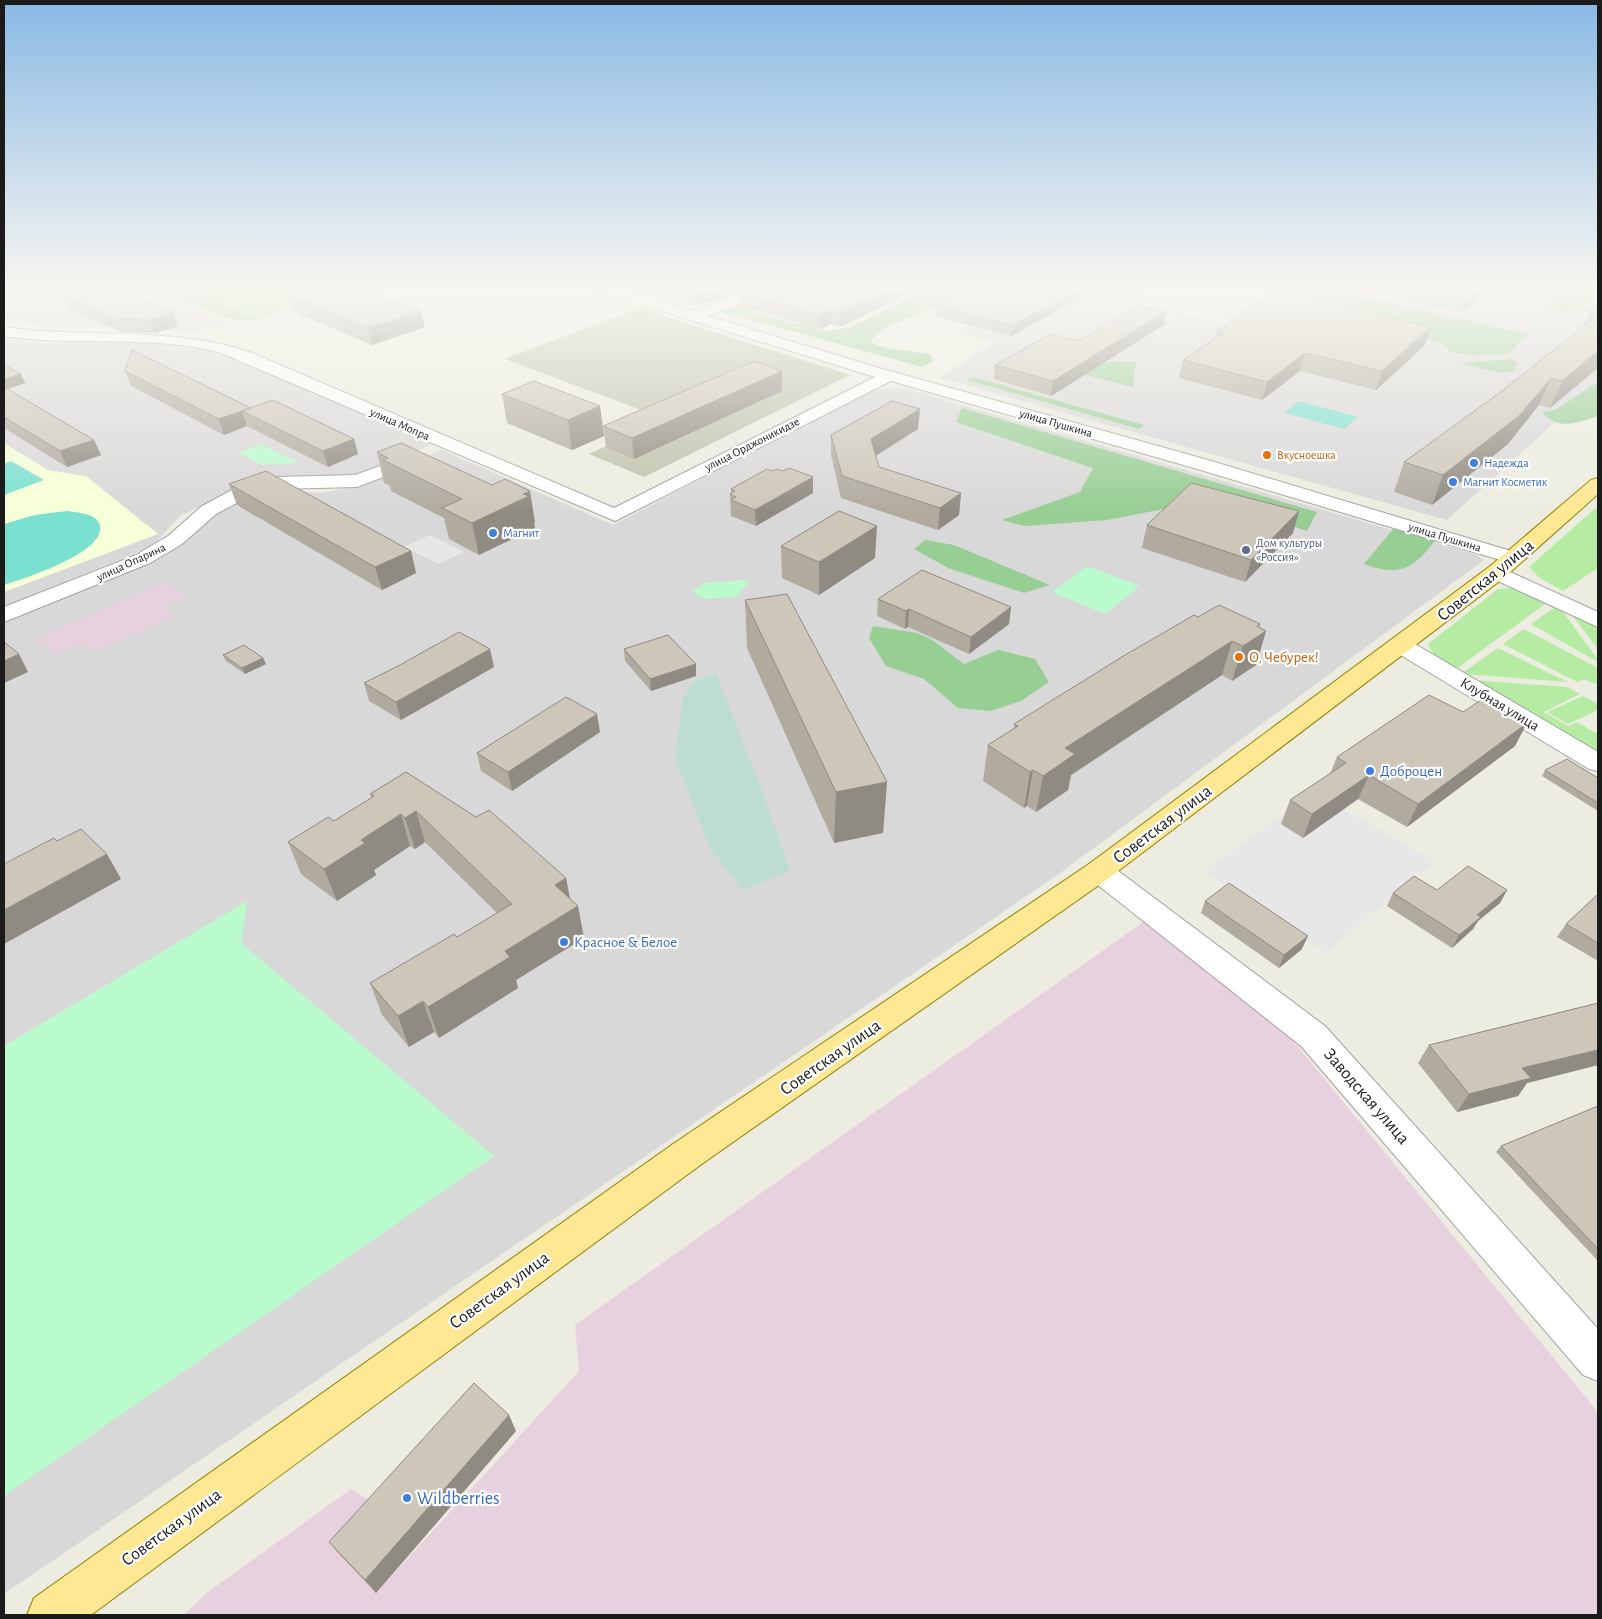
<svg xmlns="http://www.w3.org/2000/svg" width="1602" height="1619" font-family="'Alegreya Sans',sans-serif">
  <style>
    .residential { fill: #d9d8d8 }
    .industrial { fill: #e7d1de }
    .education { fill: #f6ffd7 }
    .construction { fill: #bdc2ab }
    .grass { fill: #b6eba3 }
    .forest { fill: #97ce93 }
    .wetland { fill: #bcdcd4 }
    .park { fill: #b9fbcd }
    .pitch { fill: #7ae0cf }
    .parking { fill: #e7e7e7 }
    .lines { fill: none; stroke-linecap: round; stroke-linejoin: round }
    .minor-casing { stroke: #a2a2a2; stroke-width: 2 }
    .major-casing { stroke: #928100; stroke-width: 2 }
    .minor { fill: #fff; fill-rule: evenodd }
    .major { fill: #ffe893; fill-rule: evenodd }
    .wall { fill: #b0aa9f }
    .shaded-wall { fill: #908b82 }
    .building { fill: #cdc6b9; stroke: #908b82 }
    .food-dot { fill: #e8710a; stroke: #fff; stroke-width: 2 }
    .shop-dot { fill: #3f7fe0; stroke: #fff; stroke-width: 2 }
    .service-dot { fill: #5c6f8a; stroke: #fff; stroke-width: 2 }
    .labels { text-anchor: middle; stroke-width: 4.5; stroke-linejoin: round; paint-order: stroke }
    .far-street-label { font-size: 12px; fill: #1b1b1b; stroke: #fff }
    .far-food-label { font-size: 12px; fill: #c56008; stroke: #fff; text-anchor: start }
    .far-shop-label { font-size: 12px; fill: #366cbe; stroke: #fff; text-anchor: start }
    .far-service-label { font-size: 12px; fill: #4e5e75; stroke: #fff; text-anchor: start }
    .food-label { font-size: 15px; fill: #c56008; stroke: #fff; text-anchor: start }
    .street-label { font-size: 15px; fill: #1b1b1b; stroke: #fff }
    .shop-label { font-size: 15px; fill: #366cbe; stroke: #fff; text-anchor: start }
    .near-street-label { font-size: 18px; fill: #1b1b1b; stroke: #fff }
    .near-shop-label { font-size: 18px; fill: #366cbe; stroke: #fff; text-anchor: start }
  </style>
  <rect width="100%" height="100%" fill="#edece0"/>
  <g class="residential">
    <polygon points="4,287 108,287 160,296 228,323 195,332 40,325 4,319"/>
    <polygon points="1045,287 1154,287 1130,302 1212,321 1285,287 1585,287 1598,289 1598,383 1447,520 940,378 993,343 957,331"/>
    <polygon points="4,338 37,343 157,343 205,349 226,356 433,444 347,480 223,496 180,516 156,542 143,550 4,606"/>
    <polygon points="888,388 907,389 1475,554 1484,560 1056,876 4,1594 4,615 144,559 217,505 298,491 321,493 347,488 442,450 613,525 869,391"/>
  </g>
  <g class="industrial">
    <polygon points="165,582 187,596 162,607 176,615 95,652 82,643 57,654 36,639"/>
    <polygon points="1146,920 1280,1025 1598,1412 1598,1615 184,1615 204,1595 351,1489 383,1508 340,1555 376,1593 579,1371 575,1325"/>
  </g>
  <polygon class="education" points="4,443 48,470 86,476 158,534 4,592"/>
  <polygon class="construction" points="639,308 850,375 644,477 589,454 665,419 505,359"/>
  <g class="grass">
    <polygon points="191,287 364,287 256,320"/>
    <polygon points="1598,506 1598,568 1563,591 1540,578 1529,567"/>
    <polygon points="1510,588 1549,601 1455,670 1433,654 1428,644 1498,589"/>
    <polygon points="1558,605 1598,660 1598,662 1531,624"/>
    <polygon points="1568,610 1598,625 1598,649"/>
    <polygon points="1524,629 1598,668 1596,674 1598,676 1598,682 1595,684 1585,679 1577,682 1503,644"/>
    <polygon points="1498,648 1568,682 1461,674"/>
    <polygon points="1473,680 1567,687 1580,694 1544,712 1568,726 1577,722 1598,734 1598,752"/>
    <polygon points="1583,696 1598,704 1598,710 1568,724 1547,712"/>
  </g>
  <g class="forest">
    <polygon points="149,287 191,287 256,320 233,320"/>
    <polygon points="781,287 760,304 747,311 828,331 850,327 929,289 944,291 953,287 984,287 884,328 872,339 871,343 886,348 930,354 933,361 922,367 719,311"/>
    <path d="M1589,287L1598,290V295L1583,305L1565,313L1548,308L1547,299C1561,290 1573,288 1589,287Z"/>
    <polygon points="1314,290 1327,290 1529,334 1508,354 1471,355 1451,352 1444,345 1413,333 1281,304"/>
    <polygon points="1512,359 1517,363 1514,371 1500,373 1460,363"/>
    <polygon points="1114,361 1136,362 1133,387 1070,371"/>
    <polygon points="973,377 1144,425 1139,429 967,380"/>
    <path d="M1598,382V416C1577,423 1558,431 1542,412L1555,410Z"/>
    <polygon points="962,408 1317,512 1307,531 1196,495 1179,506 1107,520 1025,526 1002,520 1080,492 1093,468 956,422"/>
    <path d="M1394,528L1436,539C1414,569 1400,577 1364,564Z"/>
    <polygon points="925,540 954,545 1050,585 1024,593 948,568 914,549"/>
    <polygon points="873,626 917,633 931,639 964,664 998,650 1035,659 1049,682 1021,701 990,711 958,708 924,679 886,666 869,638"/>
  </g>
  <polygon class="wetland" points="716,673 763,793 790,871 742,890 709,846 675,758 683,698 692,682"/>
  <g class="park">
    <polygon points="261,444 299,463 262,465 239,453"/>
    <polygon points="1087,566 1140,586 1105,614 1052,592"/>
    <polygon points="746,580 748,585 740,590 741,593 735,597 704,599 692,592 704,583"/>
    <polygon points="247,901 241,943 494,1156 4,1496 4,1046"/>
  </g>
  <g class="pitch">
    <polygon points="1299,401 1358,417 1344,429 1285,413"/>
    <polygon points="11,461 44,480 4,495 4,464"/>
    <path d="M67,511C79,513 97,513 100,526C105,553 25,578 4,585V524L35,515Z"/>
  </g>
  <g class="parking">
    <polygon points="430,535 464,552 438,564 404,547"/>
    <polygon points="1315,792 1435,862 1325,953 1204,871"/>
  </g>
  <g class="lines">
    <defs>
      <g id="minor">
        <path d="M592,287H612L694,311L759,287H777L775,290L708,316L879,368L1208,460L1521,554L1524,558L1521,562L1514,564L1507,562L1194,468L891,381L615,521L221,353C154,334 74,347 4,336V327C86,339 172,325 252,353L614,508L875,377L594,290Z"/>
        <polygon points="417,453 423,454 426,458 423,462 357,487 279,489 246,498 216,514 182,544 150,563 4,622 4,607 136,555 168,536 202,506 232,490 278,477 355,475"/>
        <polygon points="1497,566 1598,612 1598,627 1489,577 1486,572 1489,567"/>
        <polygon points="1402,639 1410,641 1598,752 1598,771 1589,769 1394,651 1390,646 1394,641"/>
        <polygon points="1099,861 1109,864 1325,1026 1598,1329 1598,1381 1583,1375 1301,1046 1089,878 1084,871 1089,864"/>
      </g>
      <polygon id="major" points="1598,478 1598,494 1505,577 1109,878 699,1166 91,1615 27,1615 34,1598 673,1144 1089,864 1489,567 1591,480"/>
    </defs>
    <use href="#minor" class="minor-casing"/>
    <use href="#major" class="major-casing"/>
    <use href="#minor" class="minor"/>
    <use href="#major" class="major"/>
  </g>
  <g class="wall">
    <polygon points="645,287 911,287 911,293 840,327 831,324 820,329 739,306 738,292 743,290 698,305 645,289"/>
    <polygon points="973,287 1101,287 1011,336 935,316 935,305"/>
    <polygon points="1344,287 1491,287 1464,312"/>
    <polygon points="63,294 119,295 173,312 178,326 155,333 121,332 69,308"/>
    <polygon points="290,296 425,327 372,345 294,312"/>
    <polygon points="1598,304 1598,368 1550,408 1539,405 1508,444 1432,505 1394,492 1404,462 1502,391 1582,329 1589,311"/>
    <polygon points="1164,325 1051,396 994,379 995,365 1078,341"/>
    <polygon points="1431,327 1425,345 1376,390 1300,371 1262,400 1179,378 1183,360 1215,338 1217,331"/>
    <polygon points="4,365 21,374 25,383 7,389 94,440 101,455 67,467 4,428"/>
    <polygon points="125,371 251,408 358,454 328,467 247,426 224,435 131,386"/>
    <polygon points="534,381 604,436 572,450 507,423 502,394"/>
    <polygon points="782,391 634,459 606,447 603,426"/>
    <polygon points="918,429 876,456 879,467 961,493 959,515 938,530 841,498 831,455 831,435"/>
    <polygon points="377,452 535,522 534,523 535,528 479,555 449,539 444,518 391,491 390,486 384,483"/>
    <polygon points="229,484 411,551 416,573 382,590 237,505"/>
    <polygon points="731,489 813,493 756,526 731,516 730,494 731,493"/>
    <polygon points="1299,511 1293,533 1245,582 1142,548 1147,525"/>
    <polygon points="781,546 875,558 819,595 782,578"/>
    <polygon points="878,599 1011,607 1009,624 969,654 908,627 905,629 877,616"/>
    <polygon points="745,600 887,782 883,833 834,843 747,648"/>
    <polygon points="1198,617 1260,624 1259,627 1266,631 1256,665 1232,681 1222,675 1071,775 1068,790 1036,812 1027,806 1024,808 983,781 988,745 1014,729 1014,724"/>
    <polygon points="624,649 696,664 696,676 651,691 625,661"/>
    <polygon points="223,655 263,658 266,664 245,674 226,661"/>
    <polygon points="494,667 401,720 369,701 364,683"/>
    <polygon points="600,732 512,791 481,771 477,753"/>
    <polygon points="1515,746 1407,827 1358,799 1303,838 1281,824 1290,800 1330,774 1337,757"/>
    <polygon points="1545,770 1598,778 1598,811 1542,776"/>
    <polygon points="406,772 566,878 570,898 584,938 516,980 518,988 439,1038 434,1032 409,1047 382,1015 370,983 457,937 497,913 425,842 415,849 410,846 374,870 376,875 337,901 301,874 288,842 334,821 372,798 370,794"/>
    <polygon points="1437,890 1507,890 1500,903 1478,921 1473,929 1452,948 1387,906 1393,893"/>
    <polygon points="1598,894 1598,961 1557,937 1566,924"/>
    <polygon points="1205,901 1302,949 1279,968 1201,913"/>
    <polygon points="1598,1003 1598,1065 1527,1083 1518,1096 1457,1112 1418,1063 1429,1045"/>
    <polygon points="1598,1106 1598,1261 1496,1152 1501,1146"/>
    <polygon points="516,1431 376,1593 340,1555 329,1542"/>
  </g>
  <g class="shaded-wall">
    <polygon points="4,287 24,287 4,294"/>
    <polygon points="712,287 754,287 698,305 697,291"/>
    <polygon points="896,287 911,287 911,293 840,327 840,312"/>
    <polygon points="1084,287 1101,287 1011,336 1013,325"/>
    <polygon points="1482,287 1491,287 1464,312 1468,299"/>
    <polygon points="831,310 831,324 820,329 820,315"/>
    <polygon points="421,311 425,327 372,345 368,328"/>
    <polygon points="1166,311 1164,325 1051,396 1053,381"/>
    <polygon points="173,312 178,326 155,333 149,320"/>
    <polygon points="1431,327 1425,345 1376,390 1382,371"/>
    <polygon points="1598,351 1598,368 1550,408 1562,381"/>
    <polygon points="1305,353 1300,371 1262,400 1267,382"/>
    <polygon points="782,371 782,391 634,459 632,438"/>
    <polygon points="21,374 25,383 4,390 4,379"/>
    <polygon points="1551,378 1539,405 1508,444 1432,505 1443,475"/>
    <polygon points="600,406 604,436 572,450 568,420"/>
    <polygon points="920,409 918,429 870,459 871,439"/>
    <polygon points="242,411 247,426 224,435 219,419"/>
    <polygon points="354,439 358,454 328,467 323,451"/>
    <polygon points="94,440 101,455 67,467 60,451"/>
    <polygon points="813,477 813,493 756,526 755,510"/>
    <polygon points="530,491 535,522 534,523 535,528 479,555 472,523"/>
    <polygon points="961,493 959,515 938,530 940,508"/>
    <polygon points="1299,511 1293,533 1245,582 1251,560"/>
    <polygon points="877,526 875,558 819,595 819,562"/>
    <polygon points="411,551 416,573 382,590 375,567"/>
    <polygon points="1011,607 1009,624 969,654 971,637"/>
    <polygon points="909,609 908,627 905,629 906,611"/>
    <polygon points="1260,624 1255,638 1266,631 1256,665 1232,681 1243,646 1257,626"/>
    <polygon points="1232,641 1222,675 1071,775 1068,790 1036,812 1043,776 1065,748"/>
    <polygon points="490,649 494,667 401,720 396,702"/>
    <polygon points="19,654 28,672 4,683 4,661"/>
    <polygon points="263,658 266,664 245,674 242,668"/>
    <polygon points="696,664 696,676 651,691 650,679"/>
    <polygon points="597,714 600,732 512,791 508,772"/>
    <polygon points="1527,723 1515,746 1407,827 1418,804"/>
    <polygon points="1033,770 1027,806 1024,808 1030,772"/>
    <polygon points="1369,775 1358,799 1303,838 1312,814"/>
    <polygon points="887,782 883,833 834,843 836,792"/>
    <polygon points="416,811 425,842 415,849 405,818"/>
    <polygon points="401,814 410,846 374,870 376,875 337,901 324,869 361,840"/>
    <polygon points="107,854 121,879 4,944 4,910"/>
    <polygon points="566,878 572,910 555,885"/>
    <polygon points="1507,890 1500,903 1478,921 1473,929 1452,948 1459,935 1477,915"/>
    <polygon points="578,906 584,938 516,980 518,988 439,1038 428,1007 505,951"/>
    <polygon points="1308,936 1302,949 1279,968 1284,955"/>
    <polygon points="423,1001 434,1032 409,1047 398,1016"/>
    <polygon points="1598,1050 1598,1065 1527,1083 1518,1096 1457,1112 1469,1094 1522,1068"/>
    <polygon points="509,1415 516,1431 376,1593 365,1580"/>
  </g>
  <g class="building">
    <polygon points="92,287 99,287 119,295 127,293 173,312 149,320 116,318 63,294"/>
    <polygon points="324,287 355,287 421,311 368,328 290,296"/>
    <polygon points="681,287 712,287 697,291"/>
    <polygon points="753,287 896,287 840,312 831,310 820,315 738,292"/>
    <polygon points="973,287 1084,287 1013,325 935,305"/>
    <polygon points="1409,287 1482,287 1468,299"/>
    <polygon points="1274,292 1431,327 1382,371 1305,353 1267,382 1183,360 1223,333 1217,331"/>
    <polygon points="1598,304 1598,313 1589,311"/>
    <polygon points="1139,305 1166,311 1053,381 995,365 1051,334 1078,341"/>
    <polygon points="1598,315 1598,351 1562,381 1551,378 1520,415 1443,475 1404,462 1502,391"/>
    <polygon points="132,350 251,408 219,419 125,371"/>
    <polygon points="754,361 782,371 632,438 603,426"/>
    <polygon points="4,365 21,374 4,379"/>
    <polygon points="534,381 600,406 568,420 502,394"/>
    <polygon points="4,387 94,440 60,451 4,417"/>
    <polygon points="273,400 354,439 323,451 242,411"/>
    <polygon points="892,401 920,409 871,439 879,467 961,493 940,508 842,476 831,435"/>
    <polygon points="401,443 492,485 505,479 530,491 523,494 529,496 472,523 442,508 462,499 383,460 388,458 377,452"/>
    <polygon points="789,468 813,477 755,510 731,500 736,497 730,494 735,491 731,489 767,469 772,471 776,469 783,471"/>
    <polygon points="266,471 411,551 375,567 229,484"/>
    <polygon points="1191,483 1299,511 1251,560 1147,525"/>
    <polygon points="839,511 877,526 819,562 781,546"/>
    <polygon points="922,570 1011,607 971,637 909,609 906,611 878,599"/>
    <polygon points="787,594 887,782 836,792 745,600"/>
    <polygon points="1219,605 1260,624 1257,626 1266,631 1243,646 1232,641 1065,748 1075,754 1043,776 1033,770 1030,772 988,745 1018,726 1014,724 1125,655 1194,615 1198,617"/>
    <polygon points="459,632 490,649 396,702 364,683 398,666"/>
    <polygon points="668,635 696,664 650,679 624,649"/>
    <polygon points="4,642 19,654 4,661"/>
    <polygon points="244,645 263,658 242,668 223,655"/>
    <polygon points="1429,695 1463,712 1481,700 1527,723 1418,804 1369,775 1312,814 1290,800 1346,763 1337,757"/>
    <polygon points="566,697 597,714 508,772 477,753"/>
    <polygon points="1567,759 1598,778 1598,803 1545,770"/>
    <polygon points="406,772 476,817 489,810 566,878 555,885 578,906 505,951 510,957 428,1007 423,1001 398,1016 370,983 454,934 457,937 512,904 416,811 405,818 401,814 361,840 365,843 324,869 288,842 328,817 334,821 374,796 370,794"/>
    <polygon points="81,829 107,854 4,910 4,864 54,838 57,841"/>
    <polygon points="1468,866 1507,890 1477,915 1481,917 1459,935 1393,893 1414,876 1437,890"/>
    <polygon points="1229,883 1308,936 1284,955 1205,901"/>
    <polygon points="1598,894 1598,943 1566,924"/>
    <polygon points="1598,1003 1598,1050 1522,1068 1531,1078 1469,1094 1429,1045"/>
    <polygon points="1598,1106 1598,1249 1501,1146"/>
    <polygon points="474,1383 509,1415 365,1580 329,1542"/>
  </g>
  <linearGradient id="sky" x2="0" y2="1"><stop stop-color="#8ab9e4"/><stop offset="0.56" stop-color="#f7f6f1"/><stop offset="1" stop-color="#f7f6f1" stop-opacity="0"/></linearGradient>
  <rect width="1602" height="513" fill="url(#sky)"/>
  <g class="food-dot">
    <circle cx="1267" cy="455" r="5"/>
    <circle cx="1239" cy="657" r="5"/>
  </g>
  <g class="shop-dot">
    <circle cx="1474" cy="463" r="5"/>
    <circle cx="1453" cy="482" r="5"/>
    <circle cx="493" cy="533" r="5"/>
    <circle cx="1370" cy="771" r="5"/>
    <circle cx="564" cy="942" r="5"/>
    <circle cx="407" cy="1498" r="5"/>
  </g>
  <circle class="service-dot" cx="1246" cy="550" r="5"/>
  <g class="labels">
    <g class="far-street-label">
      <text transform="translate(1056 423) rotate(16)" y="4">улица Пушкина</text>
      <text transform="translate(400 424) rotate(24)" y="4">улица Мопра</text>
      <text transform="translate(752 444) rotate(-27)" y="4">улица Орджоникидзе</text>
      <text transform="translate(1445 537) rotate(17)" y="4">улица Пушкина</text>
      <text transform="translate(131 562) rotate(-25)" y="4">улица Опарина</text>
    </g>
    <g class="far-food-label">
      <text x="1277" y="459">Вкусноешка</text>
    </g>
    <g class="far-shop-label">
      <text x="1484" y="467">Надежда</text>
      <text x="1463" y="486">Магнит Косметик</text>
      <text x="503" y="537">Магнит</text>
    </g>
    <g class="far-service-label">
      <text x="1256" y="547">Дом культуры<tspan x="1256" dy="14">«Россия»</tspan></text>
    </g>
    <g class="food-label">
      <text x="1249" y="662">О, Чебурек!</text>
    </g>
    <g class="street-label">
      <text transform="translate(1500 704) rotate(31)" y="5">Клубная улица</text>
    </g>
    <g class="shop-label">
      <text x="1380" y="776">Доброцен</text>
      <text x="574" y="947">Красное &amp; Белое</text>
    </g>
    <g class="near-street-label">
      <text transform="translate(1485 580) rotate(-39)" y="6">Советская улица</text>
      <text transform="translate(1162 824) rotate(-37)" y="6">Советская улица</text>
      <text transform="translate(830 1057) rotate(-35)" y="6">Советская улица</text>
      <text transform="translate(1367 1096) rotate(49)" y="6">Заводская улица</text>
      <text transform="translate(499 1290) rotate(-36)" y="6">Советская улица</text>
      <text transform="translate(171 1527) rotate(-36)" y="6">Советская улица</text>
    </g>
    <g class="near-shop-label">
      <text x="417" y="1504">Wildberries</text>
    </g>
  </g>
  <rect width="1602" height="1619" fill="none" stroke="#1b1b1b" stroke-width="10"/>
</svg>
